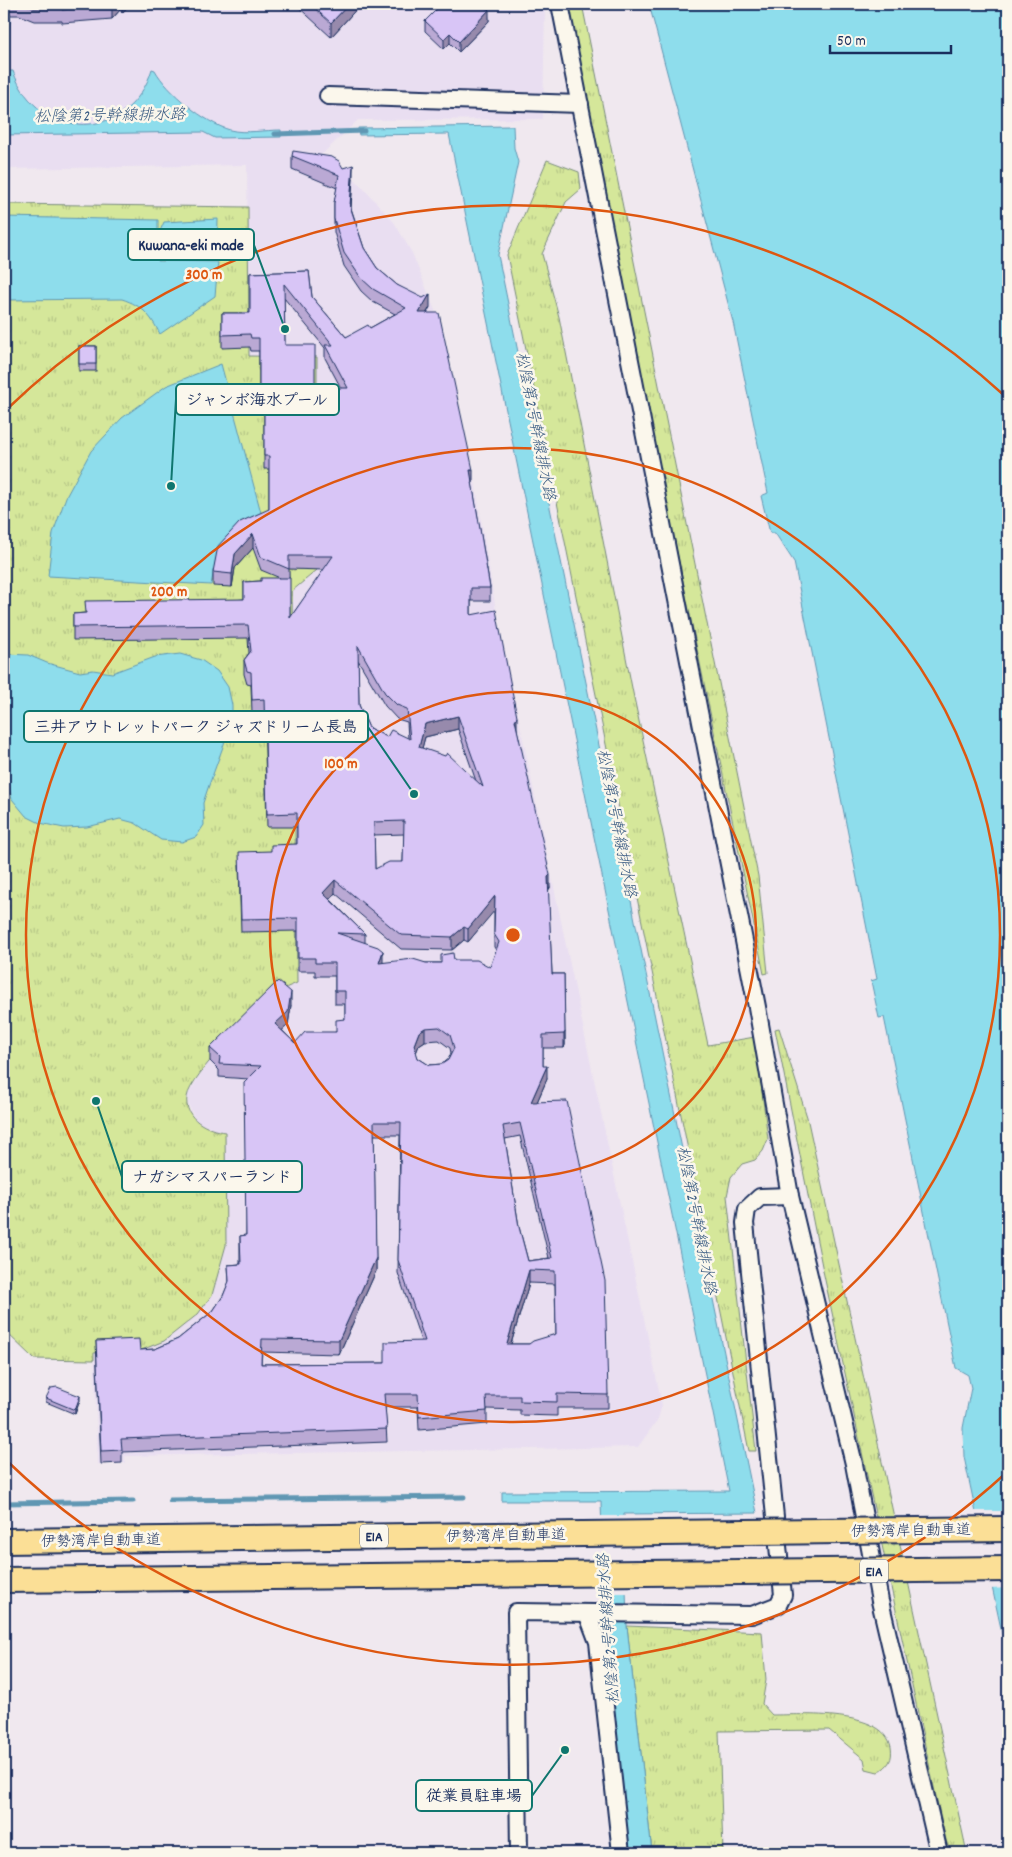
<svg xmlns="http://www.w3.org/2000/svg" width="1012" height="1857" font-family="Dekko,'Klee One',sans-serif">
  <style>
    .built { fill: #e9def1 }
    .grass { fill: url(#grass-tufts); stroke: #788b7c }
    .water { fill: #8eddec; stroke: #6097b3 }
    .pier { fill: #f0e8ef }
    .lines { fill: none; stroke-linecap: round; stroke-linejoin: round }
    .stream { stroke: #6097b3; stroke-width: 5 }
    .minor-casing { stroke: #1b2f5e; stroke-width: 20 }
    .highway-casing { stroke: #1b2f5e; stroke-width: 28 }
    .minor { stroke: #fbf7ec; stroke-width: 16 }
    .highway { stroke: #fbdf96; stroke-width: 24 }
    .highway-bridge-casing { stroke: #1b2f5e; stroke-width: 28; stroke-linecap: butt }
    .highway-bridge { stroke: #fbdf96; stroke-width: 24 }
    .wall { fill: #baa9d4; stroke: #1b2f5e; fill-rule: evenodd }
    .shaded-wall { fill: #978aac; stroke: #1b2f5e }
    .building { fill: #d8c5f6; stroke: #1b2f5e; fill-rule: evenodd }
    .ring { fill: none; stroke: #de5710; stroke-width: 2.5 }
    .labels { text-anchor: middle; stroke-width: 5; stroke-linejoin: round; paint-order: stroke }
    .shield { fill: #fbf7ec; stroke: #5e6b89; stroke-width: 1 }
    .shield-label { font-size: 14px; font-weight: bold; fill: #1b2f5e }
    .street-label { font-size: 15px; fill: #1b2f5e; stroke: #fbf7ec }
    .water-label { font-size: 16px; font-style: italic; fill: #385a82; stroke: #fbf7ec }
    .centre { fill: #de5710; stroke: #fbf7ec; stroke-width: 2.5 }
    .ring-label { font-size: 15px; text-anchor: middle; font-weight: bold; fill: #de5710; stroke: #fbf7ec; stroke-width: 5; stroke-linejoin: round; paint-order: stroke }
    .leader { fill: none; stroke: #0f766e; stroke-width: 2 }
    .callout-dot { fill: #0f766e; stroke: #fbf7ec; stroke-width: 2 }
    .callout { fill: #fbf7ec; stroke: #0f766e; stroke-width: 2 }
    .callout-label { font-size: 16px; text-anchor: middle; font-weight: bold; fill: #1b2f5e }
  </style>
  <defs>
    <pattern id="grass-tufts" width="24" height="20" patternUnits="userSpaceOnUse" patternTransform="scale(1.25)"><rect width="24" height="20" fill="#d5e79a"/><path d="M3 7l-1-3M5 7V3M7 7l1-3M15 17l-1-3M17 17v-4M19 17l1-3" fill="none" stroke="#b6c687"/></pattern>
  </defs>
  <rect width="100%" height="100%" fill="#f0e8ef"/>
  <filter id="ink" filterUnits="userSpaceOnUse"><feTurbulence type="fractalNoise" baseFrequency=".02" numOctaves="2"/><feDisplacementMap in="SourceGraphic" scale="10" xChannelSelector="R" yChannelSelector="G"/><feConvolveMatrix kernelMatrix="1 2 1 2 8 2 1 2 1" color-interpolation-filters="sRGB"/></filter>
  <g filter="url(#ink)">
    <polygon class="built" points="4,4 545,4 543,119 358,120 311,165 353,177 394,222 412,253 440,323 475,482 495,605 662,1405 658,1419 638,1447 125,1456 125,1463 98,1464 94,1353 139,1351 212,1295 216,1279 208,1130 196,1121 189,1106 187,1096 208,1061 277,992 297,983 292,591 317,571 316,357 249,356 247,165 4,169"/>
    <g class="grass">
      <polygon points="564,4 582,4 758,876 768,973 764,974"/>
      <polygon points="547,160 579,172 581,189 566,202 542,254 559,317 633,693 708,1045 755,1037 768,1139 763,1151 755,1160 742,1164 731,1177 727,1196 756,1451 749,1451 507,255"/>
      <path d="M4,204L248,207L249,356L317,357V570L292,591L297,983C290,986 282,989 276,993C258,1007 190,1076 187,1097C184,1119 207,1130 225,1132L226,1245L212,1295L198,1314L164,1341L139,1351L94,1353V1360L34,1359L4,1330Z"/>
      <polygon points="779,1028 807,1117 967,1853 949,1853 935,1792 822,1266 775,1029"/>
      <path d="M627,1626L762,1632L766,1680L762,1704L772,1715C801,1715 884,1709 891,1747C893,1759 889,1766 878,1772L866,1769L864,1759L829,1730L719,1731L723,1853H652Z"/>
    </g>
    <g class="water">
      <path d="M4,4H11C11,27 4,48 6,71H13C38,142 130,143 152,69L155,70C167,92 205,123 230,130C245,134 265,130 281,130V137L215,138L203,132L4,135Z"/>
      <polygon points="649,4 1008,4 1008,1661 964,1457 963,1428 971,1388 968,1375 956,1368 884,1017 879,1018 871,981 877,979 794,562 775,533 770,533 761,496 768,493 733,322"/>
      <polygon points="513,126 514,148 518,162 498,255 757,1513 624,1514 627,1626 652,1853 628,1853 605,1646 601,1501 502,1501 502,1492 729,1491 449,134 359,135 358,128"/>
      <path d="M4,217L158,220V261L218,262L215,296L160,334C150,315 143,306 122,299L4,300Z"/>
      <polygon points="218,219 217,258 170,259 162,256 160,231 164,222"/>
      <polygon points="221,364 263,520 216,559 211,585 48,576 53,533 66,497 91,451 122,418 166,386"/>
      <polygon points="7,654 28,655 47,663 80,672 93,670 112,673 155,657 180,654 201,660 217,671 228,687 232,705 232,722 208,788 203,803 204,825 196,837 182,842 161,840 135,823 120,819 87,827 64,828 40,823 26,816 12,799 4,768 4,656"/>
    </g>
    <g class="pier">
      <polygon points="973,1511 1008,1511 1008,1588 990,1589"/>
      <polygon points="599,1516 626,1516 628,1593 601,1593"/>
    </g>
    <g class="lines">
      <g class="stream">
        <polyline points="275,134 364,131"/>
        <polyline points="170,1500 464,1497"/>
        <polyline points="4,1503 133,1501"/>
      </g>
      <defs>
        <g id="minor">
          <polyline points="560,4 757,1007 790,1196 854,1464 880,1601 939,1853"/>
          <polyline points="328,96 580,104"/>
          <polyline points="587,1613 598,1642 621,1853"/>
          <polyline points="519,1853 516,1612 752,1615 778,1605 783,1595 745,1223 747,1209 760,1197 790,1196"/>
        </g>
        <g id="highway">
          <polyline points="4,1541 745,1532"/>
          <polyline points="4,1580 740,1572"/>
        </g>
      </defs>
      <use href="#minor" class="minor-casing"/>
      <use href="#highway" class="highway-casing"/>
      <use href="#minor" class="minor"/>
      <use href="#highway" class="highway"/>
      <defs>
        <g id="highway-bridge">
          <polyline points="745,1532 1008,1529"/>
          <polyline points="740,1572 1008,1569"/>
        </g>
      </defs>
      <use href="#highway-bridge" class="highway-bridge-casing"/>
      <use href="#highway-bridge" class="highway-bridge"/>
    </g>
    <g class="wall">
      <polygon points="4,4 130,4 122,13 120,10 112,19 62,23 62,21 34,21 19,15 4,15"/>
      <polygon points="295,4 361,4 331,37"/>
      <polygon points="489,6 488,10 489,21 459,52 450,43 444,49 425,31 425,21"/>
      <path d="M292,156L343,168L353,178L351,208L364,248L377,268L397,285L430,307L427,313L473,483H472L490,588V601H471V615L517,730L550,888L548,890L552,974H564L565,1045L564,1048H543V1066L547,1079L537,1102L608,1395V1408H557V1416L520,1415V1410L487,1409V1424L419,1430L418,1407H385L387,1442L122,1452V1463L101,1464L96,1341L140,1350L155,1349L178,1339L213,1311L223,1296L229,1282L228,1265L240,1264V1236L246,1235L249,1079L219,1077V1070L210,1061V1048L291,1005L288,1025L282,1030L295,1043L336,1032L345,1019V1004H335V976H315V971H298V931L241,932L239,865L271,851L297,844V827H267L264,713H252L251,685L247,684L244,674V660L249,653L248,638L73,640V614L85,613L244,599V582L261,581L280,578L261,570L253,548L235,568L232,587L213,586V572L269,509V469H264V412H259V351H251L250,347L222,348V313H250V273L309,271L312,297L346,337L370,328L395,314L373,302L361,291L344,266L334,232V203L337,188L292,169ZM284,298L325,348V358L341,388H315L285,345ZM289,569L324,570L290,618ZM358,660L385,706L397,719L407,722L408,739L387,737L369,728L359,705ZM458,729L476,781L422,748L425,737ZM404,834L403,862L375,869L374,835ZM335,893L401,949L452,950L464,940L468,942L494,910V947L496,950L490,967L454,960L441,963H383L365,943V934L330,899ZM439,1040L450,1048L451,1053L448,1060L442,1064L429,1065L418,1058L416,1053L419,1045L425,1041ZM374,1135H400L398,1273L421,1341L385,1363L261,1364L262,1352L339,1354L376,1271ZM520,1136L549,1258L528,1261L519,1227L505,1139ZM529,1283L555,1284L556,1334L529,1344H511Z"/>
      <rect x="79" y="346" width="17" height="25"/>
      <polygon points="46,1398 80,1400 75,1414 46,1402"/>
    </g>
    <g class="shaded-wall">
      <polygon points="114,4 120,4 120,10 112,19 112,5"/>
      <polygon points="122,4 130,4 122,13"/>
      <polygon points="349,4 361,4 331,37 331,23"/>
      <polygon points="484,4 491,4 489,6 489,9 483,15 483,5"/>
      <polygon points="489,10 489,21 459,52 459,42"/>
      <polygon points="450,33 450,43 444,49 444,39"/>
      <polygon points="353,165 353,178 350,219 350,206"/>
      <polygon points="430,294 430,307 419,326 419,313"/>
      <polygon points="470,470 473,470 473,483 470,484"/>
      <polygon points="253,534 253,548 235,568 232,587 232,574 235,554"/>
      <polygon points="458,716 458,729 425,737 419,760 419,747 425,724"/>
      <polygon points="517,717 517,730 515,720"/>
      <polygon points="550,875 550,888 548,891 548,877"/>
      <polygon points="335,880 335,893 323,906 323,893"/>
      <polygon points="495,896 495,910 468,942 468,929"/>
      <polygon points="464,927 464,940 452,950 452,937"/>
      <polygon points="383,951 383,965 379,963"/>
      <polygon points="291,992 291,1005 288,1025 275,1037 275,1024"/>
      <polygon points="425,1028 425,1041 419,1045 414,1058 414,1045 419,1032"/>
      <polygon points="565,1032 565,1045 564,1048 564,1034"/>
      <polygon points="547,1066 547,1079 531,1116 531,1102"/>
      <polygon points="376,1258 376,1271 339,1354 339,1340"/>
      <polygon points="529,1270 529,1283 507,1357 507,1344"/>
      <polygon points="80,1396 80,1400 75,1414 75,1410"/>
    </g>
    <g class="building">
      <polygon points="24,4 114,4 112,5 62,10 62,7 34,8"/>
      <polygon points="310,4 349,4 331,23"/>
      <polygon points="442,4 484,4 483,5 489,10 459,42 450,33 444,39 425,21"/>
      <path d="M293,151L332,157L339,161L343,168L353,165L350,206L364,248L377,268L397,285L423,298L430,294L419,313H439L473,470H470L490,588H471V615L496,610L517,717L515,720L550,875L548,877L552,974H564L565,1032L564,1034L543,1035V1066H547L531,1102L567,1101L605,1281L608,1395L557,1394V1402L520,1401V1396H486L487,1411L419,1417L418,1394H384L387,1429L121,1439L122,1450L101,1451L96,1341L139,1339L140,1350L155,1349L178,1339L213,1311L223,1296L229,1281L228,1265L241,1264L240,1236L246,1235L244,1083L261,1066L219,1064L220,1057L210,1048L278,981L291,992L288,1012L275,1024L295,1043L305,1032H336V1020L345,1019V991H335V963H315V958H298V918L241,919L239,852L271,851V845L297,844V813L267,814L264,699L252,700L251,672L247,671L244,660L251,651L248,625L73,627V614L86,613L85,601L244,599V582L261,581V578H290V618L333,556H289V569L261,557L253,534L235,554L232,574L213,572L218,546L240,522L269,509V456H264V399H259V338H251L250,334L222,335V313H250V273L309,271L312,297L346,337L368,325L370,328L406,308L373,289L361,278L344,253L334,219V203L339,175L292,156ZM284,284L333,345H325L348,388H315V345H285ZM358,646L385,693L397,705L407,709L410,739L391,730L387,737L369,728L359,705ZM458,716L483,787L447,753L445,756L419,747L425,724ZM404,821L403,862H389L375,869L374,822ZM335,880L401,935L452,937L464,927L468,929L495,896L494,934L499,942L490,967L477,960H454L453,953L441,955V963H426L413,959L379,963L383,951L378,947L337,933L365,934L323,893ZM439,1027L450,1035L454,1048L448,1060L442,1064L429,1065L418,1058L414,1045L419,1032L425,1028ZM374,1122H401L398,1260L425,1341L385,1342V1363L261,1364L262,1339L339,1340L376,1258ZM520,1123L552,1258L528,1261L519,1227L503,1126ZM529,1270L555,1271L556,1334L533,1341L529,1344H507Z"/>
      <rect x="79" y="346" width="17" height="18"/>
      <polygon points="57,1387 80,1396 75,1410 46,1398 51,1388"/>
    </g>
  </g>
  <g class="ring">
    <circle cx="513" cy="935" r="243"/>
    <circle cx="513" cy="935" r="487"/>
    <path d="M1006 1473A730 730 0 0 1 6 1460M6 410A730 730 0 0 1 1006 397"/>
  </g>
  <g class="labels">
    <g class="shield">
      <rect x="360" y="1524.5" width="28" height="23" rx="4"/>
      <rect x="860" y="1559.5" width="28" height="23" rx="4"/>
    </g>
    <g class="shield-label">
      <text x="374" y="1541">E1A</text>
      <text x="874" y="1576">E1A</text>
    </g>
    <g class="street-label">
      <text transform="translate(911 1530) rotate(-1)" y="5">伊勢湾岸自動車道</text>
      <text transform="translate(506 1535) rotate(-1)" y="5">伊勢湾岸自動車道</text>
      <text transform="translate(101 1540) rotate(-1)" y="5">伊勢湾岸自動車道</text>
    </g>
    <g class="water-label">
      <text transform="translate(110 114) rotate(-1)" y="6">松陰第2号幹線排水路</text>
      <text transform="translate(537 426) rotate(79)" y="6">松陰第2号幹線排水路</text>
      <text transform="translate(618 823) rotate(79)" y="6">松陰第2号幹線排水路</text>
      <text transform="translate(698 1220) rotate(79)" y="6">松陰第2号幹線排水路</text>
      <text transform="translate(607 1629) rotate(-94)" y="6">松陰第2号幹線排水路</text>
    </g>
  </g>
  <circle cx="513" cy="935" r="8" class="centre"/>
  <g class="ring-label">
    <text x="204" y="279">300 m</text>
    <text x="169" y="596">200 m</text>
    <text x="341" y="768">100 m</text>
  </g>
  <path class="leader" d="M285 329L254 245M171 486L176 399M414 794L368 727M96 1101L122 1177M565 1750L532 1796"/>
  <g class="callout-dot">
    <circle cx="285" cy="329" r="5"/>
    <circle cx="171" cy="486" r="5"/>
    <circle cx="414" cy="794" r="5"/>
    <circle cx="96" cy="1101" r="5"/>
    <circle cx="565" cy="1750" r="5"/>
  </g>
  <g class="callout">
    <rect x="128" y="229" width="126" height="31" rx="5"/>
    <rect x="176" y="384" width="163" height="31" rx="5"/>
    <rect x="24" y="711" width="344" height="31" rx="5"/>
    <rect x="122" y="1161" width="180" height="31" rx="5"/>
    <rect x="416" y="1780" width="116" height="31" rx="5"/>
  </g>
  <g class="callout-label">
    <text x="191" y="250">Kuwana-eki made</text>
    <text x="257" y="405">ジャンボ海水プール</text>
    <text x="196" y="732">三井アウトレットパーク ジャズドリーム長島</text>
    <text x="212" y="1182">ナガシマスパーランド</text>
    <text x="474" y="1801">従業員駐車場</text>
  </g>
  <rect width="1012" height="1857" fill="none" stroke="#fbf7ec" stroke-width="20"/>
  <rect x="10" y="10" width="992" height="1837" fill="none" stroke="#1b2f5e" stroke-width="2" filter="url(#ink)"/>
  <path d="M830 45v8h121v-8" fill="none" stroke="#1b2f5e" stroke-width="2.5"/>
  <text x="837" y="45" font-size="15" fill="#1b2f5e" stroke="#fbf7ec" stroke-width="4" paint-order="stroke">50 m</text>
</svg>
